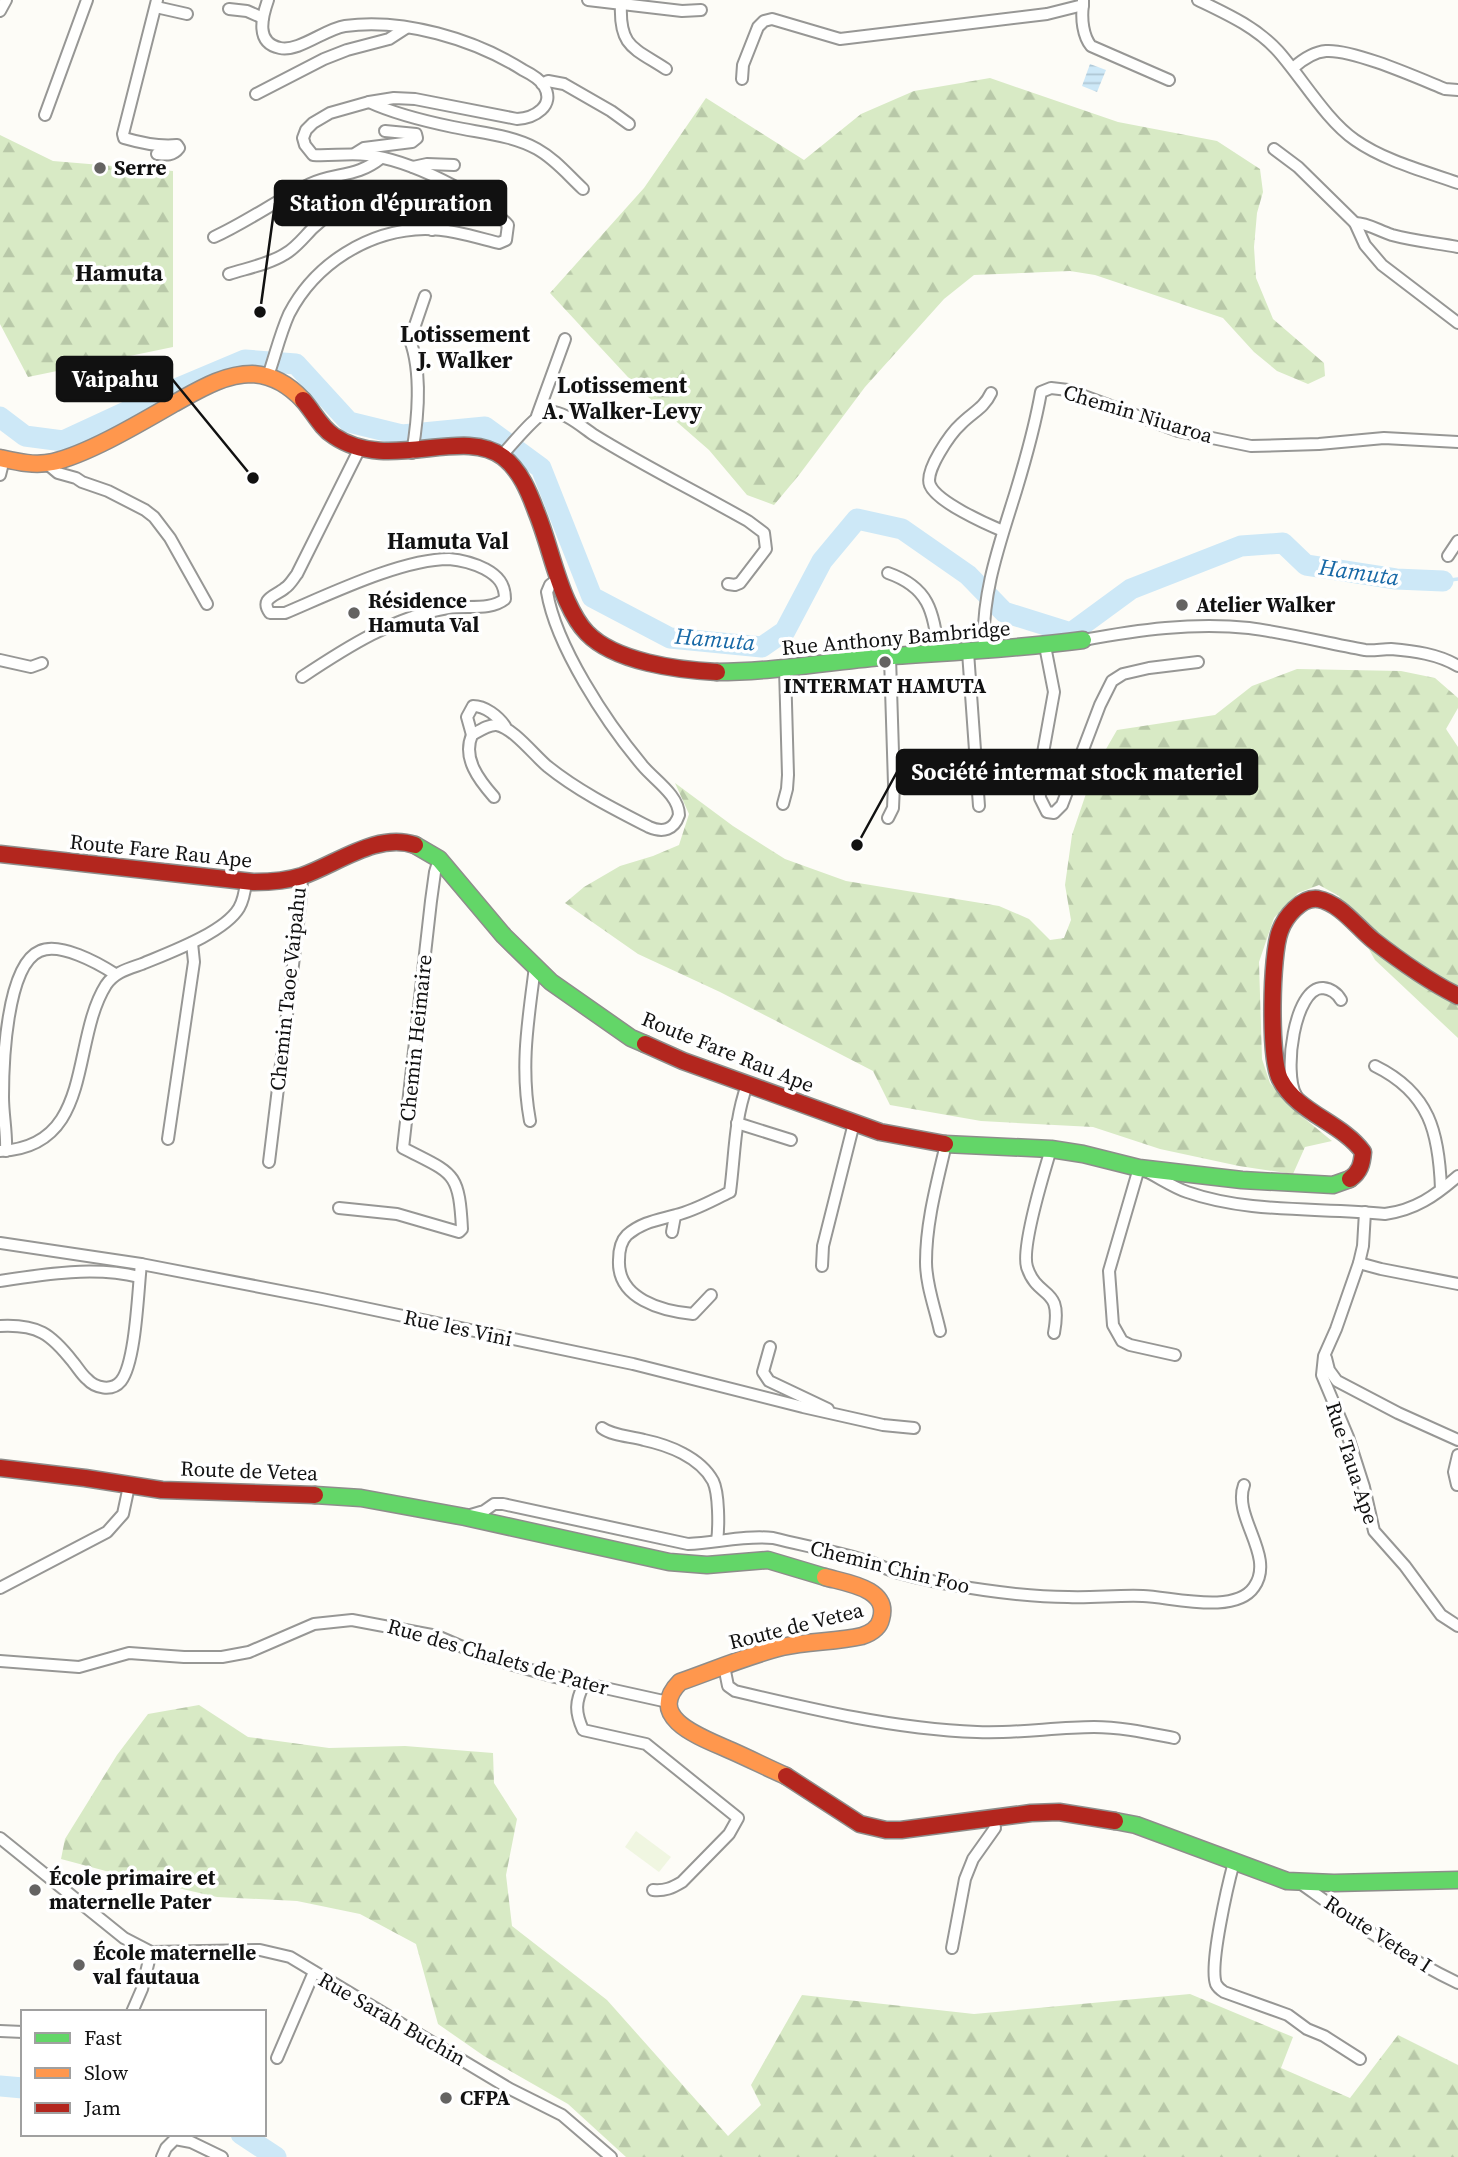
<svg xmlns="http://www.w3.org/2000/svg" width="1458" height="2157" font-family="'Source Serif 4',serif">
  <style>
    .forest { fill: url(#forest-firs) }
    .pitch { fill: #f0f6e1 }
    .water { fill: url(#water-rules) }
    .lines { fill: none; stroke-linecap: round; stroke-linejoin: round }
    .stream { stroke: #cde8f7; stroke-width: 3.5 }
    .river { stroke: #cde8f7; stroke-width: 21 }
    .street-casing { stroke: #979795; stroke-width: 14 }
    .fast-casing { stroke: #8e8d8b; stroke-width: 19 }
    .slow-casing { stroke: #8e8d8b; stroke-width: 19 }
    .jam-casing { stroke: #8e8d8b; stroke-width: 19 }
    .street { stroke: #fffffe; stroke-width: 10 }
    .fast { stroke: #63d668; stroke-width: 16 }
    .slow { stroke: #ff974d; stroke-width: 16 }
    .jam { stroke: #b3261e; stroke-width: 16 }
    .poi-dot { fill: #646362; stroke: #fff; stroke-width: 2.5 }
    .labels { text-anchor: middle; stroke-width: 7; stroke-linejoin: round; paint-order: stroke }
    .poi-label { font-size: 21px; font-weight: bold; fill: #111; stroke: #fff; text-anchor: start }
    .street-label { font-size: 21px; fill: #111; stroke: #fff }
    .neighbourhood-label { font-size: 23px; font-weight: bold; fill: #111; stroke: #fff }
    .water-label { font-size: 23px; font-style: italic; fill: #1768a6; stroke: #fff }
    .quarter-label { font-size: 24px; font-weight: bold; fill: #111; stroke: #fff }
    .leader { fill: none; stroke: #111; stroke-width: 2.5 }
    .callout-dot { fill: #111; stroke: #fff; stroke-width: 2.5 }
    .callout { fill: #111; stroke: #111; stroke-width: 2.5 }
    .callout-label { font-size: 23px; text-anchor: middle; font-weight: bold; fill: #fff }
  </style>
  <defs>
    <pattern id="forest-firs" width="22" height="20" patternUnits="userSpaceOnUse" patternTransform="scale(1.75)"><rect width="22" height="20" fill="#d8eac5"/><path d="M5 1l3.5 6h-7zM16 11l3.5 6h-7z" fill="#b8c8a8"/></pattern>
    <pattern id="water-rules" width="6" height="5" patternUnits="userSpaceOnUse" patternTransform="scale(1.75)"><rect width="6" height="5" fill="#cde8f7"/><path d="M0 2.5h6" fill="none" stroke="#afc6d3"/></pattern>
  </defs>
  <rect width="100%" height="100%" fill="#fdfcf7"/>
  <g class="forest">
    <polygon points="990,78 1118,122 1217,141 1260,169 1263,192 1257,213 1254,247 1256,278 1273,319 1324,363 1325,376 1308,384 1277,371 1254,352 1223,318 1095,275 1070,271 974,275 944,299 865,387 799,475 774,505 747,495 709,450 639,389 550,293 644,188 706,98 804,160 861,114 914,91"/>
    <polygon points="0,135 53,161 173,171 173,347 28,377 0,324"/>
    <polygon points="1297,669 1401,671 1435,678 1458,698 1458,708 1446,729 1458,747 1458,1038 1375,960 1339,896 1319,885 1298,893 1274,918 1259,962 1262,1059 1270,1083 1299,1114 1332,1141 1305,1147 1293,1174 1239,1166 1160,1149 1093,1127 981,1121 890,1105 873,1071 720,992 638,954 565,903 584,887 620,866 653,856 679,845 689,814 675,783 733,826 785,859 846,881 999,906 1029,919 1050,940 1064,938 1071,920 1065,885 1072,835 1094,770 1117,730 1215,715 1252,686"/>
    <polygon points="199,1705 248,1737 329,1748 405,1746 493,1753 494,1783 517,1819 506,1875 512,1926 607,2000 728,2136 761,2105 751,2085 802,1995 974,2014 1190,1994 1293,2037 1281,2068 1350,2098 1398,2035 1458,2065 1458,2157 626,2157 568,2104 484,2056 438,2024 416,1944 360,1914 297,1901 217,1897 117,1874 61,1859 65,1839 117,1755 148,1714"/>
  </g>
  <polygon class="pitch" points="636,1831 671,1857 659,1872 625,1847"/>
  <polygon class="water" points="1090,64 1106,70 1097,92 1082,86"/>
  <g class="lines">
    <polyline class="stream" points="1443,581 1458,579"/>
    <g class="river">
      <polyline points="0,417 25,436 63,441 169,392 245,360 296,364 349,422 402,435 485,427 541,468 592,597 670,638 762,647 785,631 822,561 857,519 902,529 968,575 1004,612 1071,633 1131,589 1241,546 1283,543 1306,565 1396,579 1443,581"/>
      <polyline points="0,2086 23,2088"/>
      <polyline points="241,2134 276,2157"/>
    </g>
    <defs>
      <g id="street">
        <polyline points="588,0 682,11 701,10"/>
        <path d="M1198,0C1227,14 1256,27 1278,51C1302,78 1326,120 1355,140C1385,161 1424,171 1458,183"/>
        <path d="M621,5C619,47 634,48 666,69"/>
        <path d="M1083,5C1081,19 1083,36 1091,46L1169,80"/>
        <polyline points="156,7 187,14"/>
        <polyline points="229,9 247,11 263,18"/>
        <polyline points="0,11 6,0"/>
        <path d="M1293,68C1302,60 1313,52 1326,51C1353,49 1418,78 1445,89L1458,90"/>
        <polyline points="742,79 743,65 758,27 764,21 772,19 840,39 1047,14 1083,5 1083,0"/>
        <polyline points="542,84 548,81 564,84 611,111 629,124"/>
        <polyline points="256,94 324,59 347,50 389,39 406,28"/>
        <path d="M369,102C395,114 424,121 453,127C481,133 512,135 537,149C555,159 568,175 583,189"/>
        <polyline points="45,115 87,0"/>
        <polyline points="1274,149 1298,167 1355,223 1365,245 1382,265 1458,323"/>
        <polyline points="356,153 364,148 412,142 417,138 416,134 385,131"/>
        <path d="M157,154C166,155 173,156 179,148L177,145C159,147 141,143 124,138L123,134L157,0"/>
        <polyline points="413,167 427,164 454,165"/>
        <path d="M1355,223C1368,223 1379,231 1392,235C1414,241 1436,243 1458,247"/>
        <path d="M214,237C247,222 277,200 310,184C336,172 356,178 381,158"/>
        <path d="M229,274C248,268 269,264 285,254C296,248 304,237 313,228C338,204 371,188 405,205C416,211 428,218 432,230"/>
        <path d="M268,376C275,356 280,334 289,314C315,264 368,230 425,229C450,229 475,237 499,243L506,240L508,225C479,194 410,160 367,155C349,153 331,156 313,155L305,145L303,138L306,130L313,123L330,113L369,102L394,98L415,99L517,119C534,118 556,106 544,86C540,79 529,73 523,70C474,39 403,18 345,26C325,29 299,52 280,48C255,43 262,17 268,0"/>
        <path d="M991,393C984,408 973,412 961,424C951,433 924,471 930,485C937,502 986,524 1003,531"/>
        <polyline points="537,416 565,339"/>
        <path d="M412,453C418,419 422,372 410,340L425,296"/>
        <path d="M501,456C510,447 537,413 547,412C562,409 582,427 594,435C644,466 697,492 748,521L764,533L766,549L740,583L735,585L728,584"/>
        <polyline points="46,463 58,473 76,478 82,482 108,491 145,510 154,517 170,538 207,604"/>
        <polyline points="0,475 4,459"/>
        <polyline points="1448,556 1458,541"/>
        <path d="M888,573C931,588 933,613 939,654"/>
        <path d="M1083,640C1138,630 1193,622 1249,628C1288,633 1326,643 1365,650C1373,651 1382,649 1391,649C1414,651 1438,654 1458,666"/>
        <polyline points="1045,646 1054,692 1039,775 1040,798 1047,812 1054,813 1062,805 1100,705 1112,681 1123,674 1149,668 1198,662"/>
        <path d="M984,649C981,594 1000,543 1016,491C1026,458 1035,426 1041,392L1051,388L1068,390L1178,431L1251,446L1319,444L1384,438L1458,442"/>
        <polyline points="968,652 979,806"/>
        <polyline points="0,660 31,667 42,663"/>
        <path d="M302,677C347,647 394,617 448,608C467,605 490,611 505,599C505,584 498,576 485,569C475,564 461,560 449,559C402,559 330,594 285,613H270C259,598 276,596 285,588C290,585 293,579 297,574L360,448"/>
        <path d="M472,735L467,717L473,706C485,706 498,716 505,726"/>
        <path d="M494,797C479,780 462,758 472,735C479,731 489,724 497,725C513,728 534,755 547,766C578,791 614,809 649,827C663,833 674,830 679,815C679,795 653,779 642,765C606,722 556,646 547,592L550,585L559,578"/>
        <polyline points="783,804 787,789 788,775 785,668"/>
        <polyline points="888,818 893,808 894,784 890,657"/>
        <path d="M1375,1066C1430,1093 1439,1133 1441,1189"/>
        <path d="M1296,1095C1283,1074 1294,987 1323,988C1332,989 1337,993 1341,1000"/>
        <path d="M530,1121C520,1067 528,1021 535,967"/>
        <polyline points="737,1123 791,1140"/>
        <polyline points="168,1139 194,962 192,943"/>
        <path d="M1051,1149C1044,1172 1021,1247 1027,1267C1038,1301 1063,1284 1054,1333"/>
        <path d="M0,1151C95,1147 70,1042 106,985C115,972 128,969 142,964C168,953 224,933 239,908C243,901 245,891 246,882"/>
        <path d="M6,1151C7,1133 3,1115 3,1097C3,1065 6,965 40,951C60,942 98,963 115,974"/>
        <polyline points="269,1162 298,924 302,888 301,876"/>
        <path d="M339,1208L397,1214L459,1232L462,1229C459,1170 453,1174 403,1148L431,901L435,872L439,859"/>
        <polyline points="1365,1212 1363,1246 1359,1263 1336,1329 1324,1356 1322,1375 1348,1437 1364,1487 1374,1531 1405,1566 1441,1615 1458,1626"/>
        <polyline points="672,1232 675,1216"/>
        <polyline points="0,1243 141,1264 322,1299 633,1364 803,1407 883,1425 914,1428"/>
        <polyline points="1359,1263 1381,1269 1458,1284"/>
        <polyline points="822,1266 823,1246 854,1123"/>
        <path d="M0,1281C45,1274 95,1266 139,1277"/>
        <path d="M711,1295L693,1314C662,1311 617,1299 619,1260C619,1252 621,1241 627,1235C642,1222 658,1220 676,1215C694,1211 713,1200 730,1192C735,1155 734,1121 747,1085"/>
        <path d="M0,1326C38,1324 51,1334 73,1362C78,1368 82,1375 87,1379C95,1388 112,1392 121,1381C136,1362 138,1289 141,1264"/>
        <path d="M940,1331C935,1308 926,1285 926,1262C926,1222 937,1183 946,1144"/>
        <polyline points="770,1347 763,1372 769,1381 828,1409"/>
        <path d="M1175,1355L1130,1345L1122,1341L1113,1325L1109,1271L1139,1168C1156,1175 1170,1186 1187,1192C1250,1214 1319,1207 1385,1214C1415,1210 1435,1196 1458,1176"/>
        <polyline points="1326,1358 1329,1370 1337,1381 1398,1413 1458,1440"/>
        <path d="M602,1428C613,1436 630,1436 644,1440C668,1445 700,1457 713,1481C719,1493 719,1527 717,1541"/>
        <polyline points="1457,1485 1454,1472 1458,1455"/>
        <path d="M467,1516L484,1511L494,1504H503L688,1544C716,1543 744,1535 773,1538C805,1546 839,1552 871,1562C879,1565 887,1569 895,1572C924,1580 954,1586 984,1590C1012,1594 1040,1597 1068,1597C1093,1598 1118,1595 1143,1596C1172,1597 1235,1615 1254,1587C1276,1556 1232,1517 1244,1485"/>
        <polyline points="0,1588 107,1532 123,1514 129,1486"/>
        <polyline points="0,1661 79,1667 129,1653 184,1657 222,1657 249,1652 314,1624 352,1620 437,1636 486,1657 555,1677 668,1702"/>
        <path d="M724,1666L728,1686L735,1691C815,1710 895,1729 977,1732C1016,1734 1055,1727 1094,1727C1121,1727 1148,1733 1174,1738"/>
        <path d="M584,1684C575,1702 575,1712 583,1730L646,1744L738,1818L729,1834L682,1882C672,1888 665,1891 653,1890"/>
        <polyline points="0,1838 124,1938 151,1952 142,1989 132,2012"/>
        <path d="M1234,1862C1228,1884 1209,1965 1216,1984C1218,1988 1221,1990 1224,1992L1288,2015L1307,2029L1324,2036L1360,2059"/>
        <path d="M1300,1883C1351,1919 1401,1956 1458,1983"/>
        <polyline points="952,1948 965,1879 973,1859 995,1828 993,1817"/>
        <polyline points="151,1952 260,1950 290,1957 510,2089 562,2115 611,2157"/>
        <polyline points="0,2031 23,2032"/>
        <polyline points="277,2058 314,1972"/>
        <polyline points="162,2157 166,2148 175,2139 191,2142 222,2157"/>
      </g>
      <g id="fast">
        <path d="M717,672C772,672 826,662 881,657C949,652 1016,649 1083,640"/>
        <polyline points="415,845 439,859 504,936 551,982 631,1038 645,1044"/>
        <polyline points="945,1144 1051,1149 1083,1154 1139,1168 1242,1180 1333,1185 1350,1179"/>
        <polyline points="315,1495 361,1498 465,1517 669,1562 707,1565 768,1560 825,1577"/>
        <polyline points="1115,1821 1136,1825 1287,1881 1334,1883 1458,1880"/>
      </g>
      <g id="slow">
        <path d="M0,458C18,462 35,466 53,462C88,454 140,423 173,404C197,391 223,374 252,374C273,375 289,385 303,400"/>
        <path d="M786,1776C768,1768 750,1759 732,1751C706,1739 643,1719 680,1682C714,1670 747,1656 782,1647C809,1641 836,1642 862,1636C871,1633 879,1628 881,1619C890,1588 846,1583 825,1577"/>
      </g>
      <g id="jam">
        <path d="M303,400C313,411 321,428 334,436C388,473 463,426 503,457C520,470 529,492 536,511C548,540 554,572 567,601C572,612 578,624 587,633C615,662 678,670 717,672"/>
        <path d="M0,854L253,882C269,882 286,881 302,876C337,864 377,832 415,845"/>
        <polyline points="645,1044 683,1061 880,1132 945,1144"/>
        <path d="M1350,1179C1360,1172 1362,1164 1363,1152C1341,1122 1297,1113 1280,1079C1269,1058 1271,954 1280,931C1285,917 1301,897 1318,899C1340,903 1357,927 1373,940C1400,961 1428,981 1458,996"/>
        <polyline points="0,1468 85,1478 162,1490 315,1495"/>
        <polyline points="786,1776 860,1824 886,1830 901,1830 1031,1813 1059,1812 1115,1821"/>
      </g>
    </defs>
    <use href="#street" class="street-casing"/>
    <use href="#fast" class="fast-casing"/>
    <use href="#slow" class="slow-casing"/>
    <use href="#jam" class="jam-casing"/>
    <use href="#street" class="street"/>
    <use href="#fast" class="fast"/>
    <use href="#slow" class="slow"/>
    <use href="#jam" class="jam"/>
  </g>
  <g class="poi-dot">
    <circle cx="100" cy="168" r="7"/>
    <circle cx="1182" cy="605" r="7"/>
    <circle cx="354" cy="613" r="7"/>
    <circle cx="885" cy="662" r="7"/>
    <circle cx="35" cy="1890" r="7"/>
    <circle cx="79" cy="1965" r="7"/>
    <circle cx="446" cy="2098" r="7"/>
  </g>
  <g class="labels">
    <g class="poi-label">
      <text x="114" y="175">Serre</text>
      <text x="368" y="608">Résidence<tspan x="368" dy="24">Hamuta Val</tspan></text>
      <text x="1196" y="612">Atelier Walker</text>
      <text x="885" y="693" text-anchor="middle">INTERMAT HAMUTA</text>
      <text x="49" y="1885">École primaire et<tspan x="49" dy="24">maternelle Pater</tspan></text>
      <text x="93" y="1960">École maternelle<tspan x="93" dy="24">val fautaua</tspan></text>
      <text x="460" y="2105">CFPA</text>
    </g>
    <g class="street-label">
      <text transform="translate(1138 414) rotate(17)" y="7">Chemin Niuaroa</text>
      <text transform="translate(896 638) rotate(-5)" y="7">Rue Anthony Bambridge</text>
      <text transform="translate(161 851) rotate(6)" y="7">Route Fare Rau Ape</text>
      <text transform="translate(288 989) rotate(-84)" y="7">Chemin Taoe Vaipahu</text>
      <text transform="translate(416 1038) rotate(-84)" y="7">Chemin Heimaire</text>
      <text transform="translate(728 1052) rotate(22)" y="7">Route Fare Rau Ape</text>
      <text transform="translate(458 1328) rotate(12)" y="7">Rue les Vini</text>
      <text transform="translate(1352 1463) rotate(72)" y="7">Rue Taua Ape</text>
      <text transform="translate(249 1471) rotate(2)" y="7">Route de Vetea</text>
      <text transform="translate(890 1567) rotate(14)" y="7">Chemin Chin Foo</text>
      <text transform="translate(796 1626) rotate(-14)" y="7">Route de Vetea</text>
      <text transform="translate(498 1657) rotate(16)" y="7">Rue des Chalets de Pater</text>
      <text transform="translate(1378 1934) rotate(33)" y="7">Route Vetea I</text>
      <text transform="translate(392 2019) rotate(30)" y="7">Rue Sarah Buchin</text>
    </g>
    <g class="neighbourhood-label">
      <text x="465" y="342">Lotissement<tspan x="465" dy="26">J. Walker</tspan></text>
      <text x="622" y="393">Lotissement<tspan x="622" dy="26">A. Walker-Levy</tspan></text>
      <text x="448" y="549">Hamuta Val</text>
    </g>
    <g class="water-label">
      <text transform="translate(1359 572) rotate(8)" y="8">Hamuta</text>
      <text transform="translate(715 639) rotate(5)" y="8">Hamuta</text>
    </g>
    <g class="quarter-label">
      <text x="119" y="281">Hamuta</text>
    </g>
  </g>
  <path class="leader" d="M260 312L275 203M253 478L172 379M857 845L897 772"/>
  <g class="callout-dot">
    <circle cx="260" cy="312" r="7"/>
    <circle cx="253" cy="478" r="7"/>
    <circle cx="857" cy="845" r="7"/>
  </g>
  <g class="callout">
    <rect x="275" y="181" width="231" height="44" rx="7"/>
    <rect x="57" y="357" width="115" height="44" rx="7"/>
    <rect x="897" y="750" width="360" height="44" rx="7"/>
  </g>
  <g class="callout-label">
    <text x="391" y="211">Station d'épuration</text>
    <text x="115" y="387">Vaipahu</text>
    <text x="1077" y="780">Société intermat stock materiel</text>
  </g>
  <rect x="21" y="2010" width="245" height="126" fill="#ffffff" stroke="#a0a0a0" stroke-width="2"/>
  <rect x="35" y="2033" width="35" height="10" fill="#63d668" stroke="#a0a0a0" stroke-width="2"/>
  <text x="84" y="2045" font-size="21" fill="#111111">Fast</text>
  <rect x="35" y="2068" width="35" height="10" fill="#ff974d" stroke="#a0a0a0" stroke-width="2"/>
  <text x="84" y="2080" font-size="21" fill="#111111">Slow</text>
  <rect x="35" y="2103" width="35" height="10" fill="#b3261e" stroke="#a0a0a0" stroke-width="2"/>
  <text x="84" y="2115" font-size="21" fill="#111111">Jam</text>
</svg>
